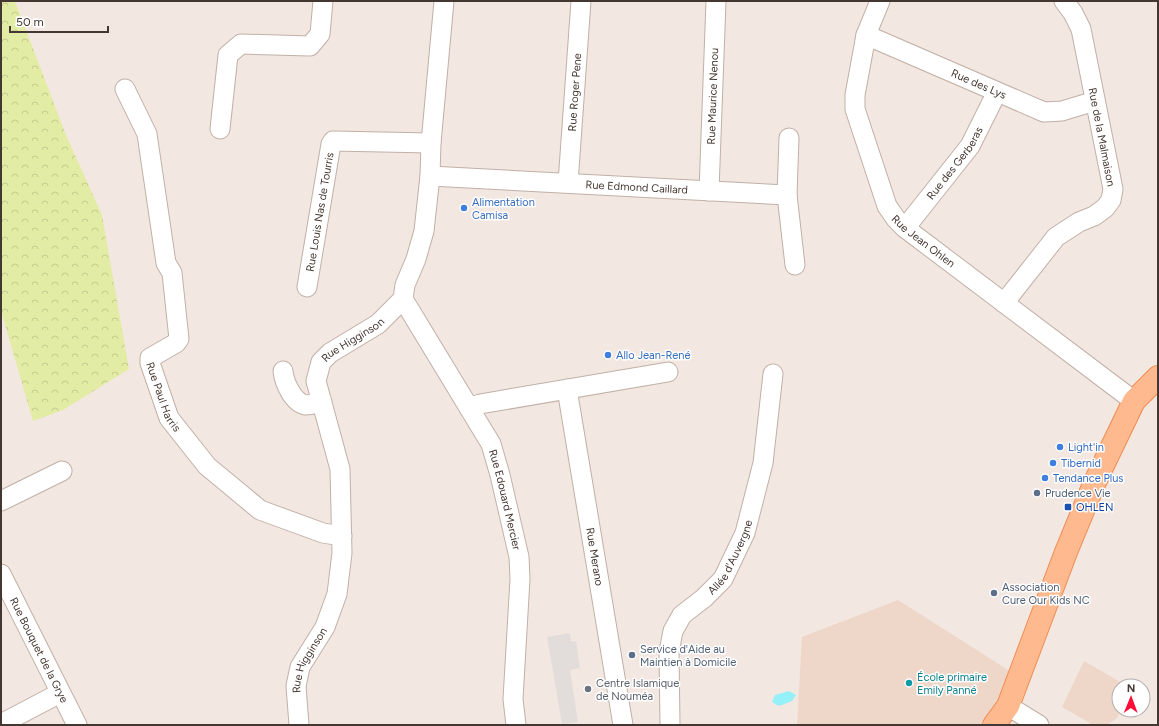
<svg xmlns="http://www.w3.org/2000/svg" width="1159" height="726" font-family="Figtree,sans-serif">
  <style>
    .education { fill: #eed7c9 }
    .forest { fill: url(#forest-crowns) }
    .parking { fill: #e2dddb }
    .water { fill: #95f0f8 }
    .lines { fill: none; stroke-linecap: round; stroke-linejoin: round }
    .minor-casing { stroke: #c1b0a6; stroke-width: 21 }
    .major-casing { stroke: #f08c52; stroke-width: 24 }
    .minor { stroke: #fff; stroke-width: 19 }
    .major { stroke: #ffb98e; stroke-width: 22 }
    .shop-dot { fill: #3f7fe0; stroke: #fff; stroke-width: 1.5 }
    .service-dot { fill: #5c6f8a; stroke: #fff; stroke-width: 1.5 }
    .transit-dot { fill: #1a4fb4; stroke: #fff; stroke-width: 1.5 }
    .culture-dot { fill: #0f9aa8; stroke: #fff; stroke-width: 1.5 }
    .worship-dot { fill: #6b7280; stroke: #fff; stroke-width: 1.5 }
    .labels { text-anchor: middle; stroke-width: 3; stroke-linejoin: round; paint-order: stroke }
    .street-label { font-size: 11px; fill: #443731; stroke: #fff }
    .shop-label { font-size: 11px; fill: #366cbe; stroke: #fff; text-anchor: start }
    .service-label { font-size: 11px; fill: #4e5e75; stroke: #fff; text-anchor: start }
    .transit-label { font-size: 11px; fill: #164399; stroke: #fff; text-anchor: start }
    .culture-label { font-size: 11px; fill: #0d838f; stroke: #fff; text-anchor: start }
    .worship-label { font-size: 11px; fill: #5b616d; stroke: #fff; text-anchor: start }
  </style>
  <defs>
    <pattern id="forest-crowns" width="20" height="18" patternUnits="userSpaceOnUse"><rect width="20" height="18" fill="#e3eca4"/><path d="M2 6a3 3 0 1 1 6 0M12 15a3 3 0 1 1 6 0" fill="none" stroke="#c4cb8e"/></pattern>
  </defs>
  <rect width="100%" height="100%" fill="#f3e7e1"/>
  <g class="education">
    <polygon points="898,600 1019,677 994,725 797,725 802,637"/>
    <polygon points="1084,661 1127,686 1119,686 1119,710 1121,710 1117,718 1107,725 1093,725 1062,707"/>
  </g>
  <polygon class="forest" points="1,1 15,1 66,135 102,215 129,369 63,410 33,421 1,311"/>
  <polygon class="parking" points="570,633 571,642 576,641 580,668 570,670 578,722 562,724 547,637"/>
  <polygon class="water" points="789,691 796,695 792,701 779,706 772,702 775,695"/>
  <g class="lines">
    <defs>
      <g id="minor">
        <path id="s1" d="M880,1L866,35L855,95V109L887,206L896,219L905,228L1134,401"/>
        <path id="s2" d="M866,35L1044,112L1062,111L1095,101"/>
        <path id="s3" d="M125,89L147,134L166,263L172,273L179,339L176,343L150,358V363L169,418L207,466L260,510L323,533L342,536"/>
        <polyline points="220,129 228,55 241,44 310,46 320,34 323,1"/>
        <path id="s4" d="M430,176L787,195L789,138"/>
        <path id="s5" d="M568,183L581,1"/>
        <path id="s6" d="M709,191L716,1"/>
        <polyline points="787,195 795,265"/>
        <path id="s7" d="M905,228L970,146L997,92"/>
        <path id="s8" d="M307,287L331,144L333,141L431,143"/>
        <path id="s9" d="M403,299L491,444L500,475L519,557L520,579L513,699L516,725"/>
        <polyline points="1004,303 1056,237 1079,222 1094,216 1105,208 1111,200 1113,189 1081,29 1073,13 1064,1"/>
        <path d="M283,371C284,382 293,403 306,405C311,405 317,403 322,402"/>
        <path id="s10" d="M567,389L623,725"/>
        <polyline points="469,408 480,404 668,372"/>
        <polyline points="1,501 62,471"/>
        <path id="s11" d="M1,574L77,725"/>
        <polyline points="1008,706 1039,725"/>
        <polyline points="1,724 60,693"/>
        <path id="s12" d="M299,725L296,686L300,667L325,627L337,594L342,553L340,469L316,381L321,362L330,353L378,324L403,299L405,285L416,259L424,231L430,176L431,143L444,1"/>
        <path id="s13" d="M670,725L669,652L673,631L682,615L704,598L723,579L745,533L763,463L773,374"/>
      </g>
      <polyline id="major" points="994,725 1008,706 1066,552 1094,484 1134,401 1158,377"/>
    </defs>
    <use href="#minor" class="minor-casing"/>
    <use href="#major" class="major-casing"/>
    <use href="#minor" class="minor"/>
    <use href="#major" class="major"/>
  </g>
  <g class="shop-dot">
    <circle cx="464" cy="208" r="4"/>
    <circle cx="608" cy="355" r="4"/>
    <circle cx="1060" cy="447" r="4"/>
    <circle cx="1053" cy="463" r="4"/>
    <circle cx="1045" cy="478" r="4"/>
  </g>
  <g class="service-dot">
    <circle cx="1037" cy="493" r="4"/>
    <circle cx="994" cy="593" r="4"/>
    <circle cx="632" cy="655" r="4"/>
  </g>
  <rect class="transit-dot" x="1064" y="503" width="8" height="8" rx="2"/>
  <circle class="culture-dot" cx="909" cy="683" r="4"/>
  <circle class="worship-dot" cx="588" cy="689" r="4"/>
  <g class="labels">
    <g class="street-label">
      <text dy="4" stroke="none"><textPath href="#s2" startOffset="123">Rue des Lys</textPath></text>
      <text dy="4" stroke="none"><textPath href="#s5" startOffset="91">Rue Roger Pene</textPath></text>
      <text dy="4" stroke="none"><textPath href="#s6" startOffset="95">Rue Maurice Nenou</textPath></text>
      <text transform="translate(1102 137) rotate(79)" y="4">Rue de la Malmaison</text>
      <text dy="4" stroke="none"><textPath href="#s7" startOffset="82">Rue des Gerberas</textPath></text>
      <text dy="4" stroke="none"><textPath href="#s4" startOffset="207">Rue Edmond Caillard</textPath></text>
      <text dy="4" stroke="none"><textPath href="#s8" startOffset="76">Rue Louis Nas de Tourris</textPath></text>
      <text dy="4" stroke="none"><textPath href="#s1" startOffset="265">Rue Jean Ohlen</textPath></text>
      <text dy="4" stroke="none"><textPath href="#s12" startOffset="416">Rue Higginson</textPath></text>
      <text dy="4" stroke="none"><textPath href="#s3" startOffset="335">Rue Paul Harris</textPath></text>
      <text dy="4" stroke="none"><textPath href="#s9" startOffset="227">Rue Edouard Mercier</textPath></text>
      <text dy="4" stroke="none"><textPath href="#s13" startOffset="190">Allée d'Auvergne</textPath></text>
      <text dy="4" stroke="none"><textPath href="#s10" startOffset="170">Rue Merano</textPath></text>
      <text dy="4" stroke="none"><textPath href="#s11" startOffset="85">Rue Bouquet de la Grye</textPath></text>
      <text dy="4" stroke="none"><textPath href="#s12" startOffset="68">Rue Higginson</textPath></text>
    </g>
    <g class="shop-label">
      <text x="472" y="206">Alimentation<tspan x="472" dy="13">Camisa</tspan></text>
      <text x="616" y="359">Allo Jean-René</text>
      <text x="1068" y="451">Light'in</text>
      <text x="1061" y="467">Tibernid</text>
      <text x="1053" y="482">Tendance Plus</text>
    </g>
    <g class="service-label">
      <text x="1045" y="497">Prudence Vie</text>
      <text x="1002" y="591">Association<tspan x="1002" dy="13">Cure Our Kids NC</tspan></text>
      <text x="640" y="653">Service d'Aide au<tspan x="640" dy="13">Maintien à Domicile</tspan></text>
    </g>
    <g class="transit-label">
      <text x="1076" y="511">OHLEN</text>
    </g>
    <g class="culture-label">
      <text x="917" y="681">École primaire<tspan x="917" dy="13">Emily Panné</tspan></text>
    </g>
    <g class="worship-label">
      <text x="596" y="687">Centre Islamique<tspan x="596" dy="13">de Nouméa</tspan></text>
    </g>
  </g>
  <rect width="1159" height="726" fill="none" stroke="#443731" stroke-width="4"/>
  <g transform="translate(1131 698) rotate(1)"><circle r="19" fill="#ffffff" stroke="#b4afad"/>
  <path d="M0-3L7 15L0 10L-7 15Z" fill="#ff0c37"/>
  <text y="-6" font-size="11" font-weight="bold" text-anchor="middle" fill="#443731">N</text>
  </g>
  <path d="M10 26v6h98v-6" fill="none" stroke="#443731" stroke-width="2"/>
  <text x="16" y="26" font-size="12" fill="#443731" stroke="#ffffff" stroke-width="3" paint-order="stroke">50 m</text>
</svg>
